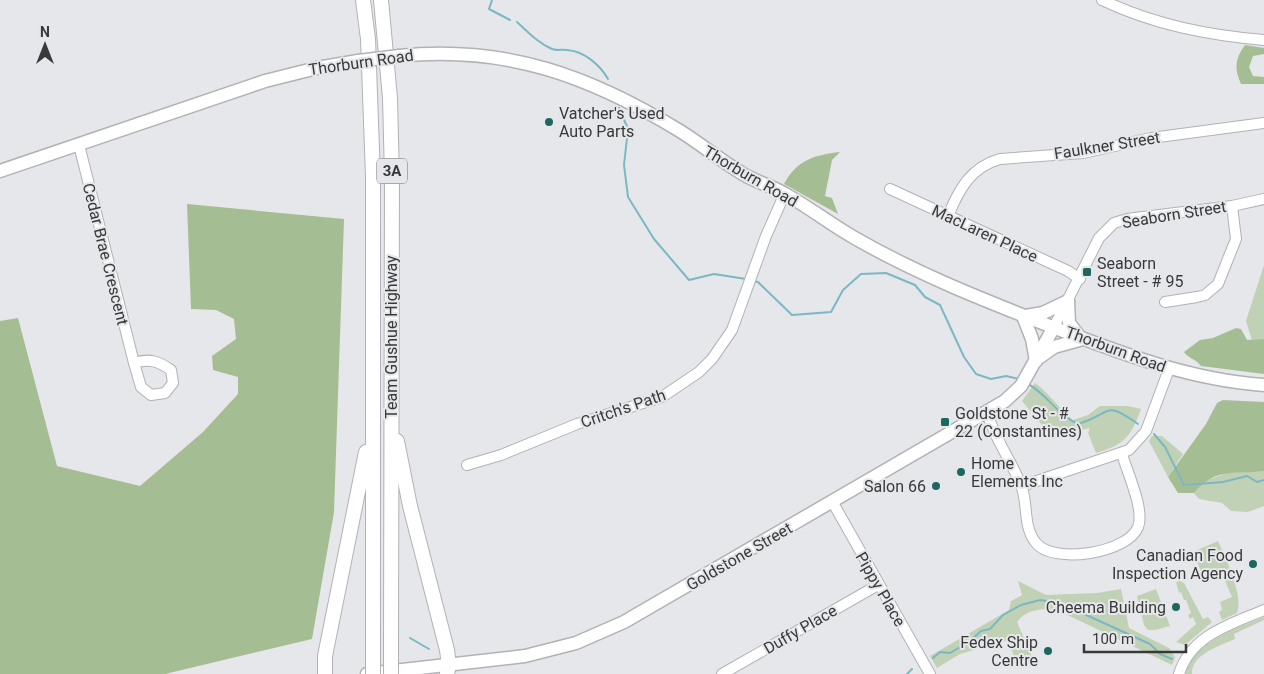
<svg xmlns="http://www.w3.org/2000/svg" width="1264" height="674" font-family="Roboto,sans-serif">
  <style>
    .green { fill: #c1d1b5 }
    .forest { fill: #a5bd92 }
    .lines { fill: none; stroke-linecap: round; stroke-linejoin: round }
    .stream { stroke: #7bb8c3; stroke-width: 2 }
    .minor-casing { stroke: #b1b2b5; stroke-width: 12 }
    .major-casing { stroke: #b1b2b5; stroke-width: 15 }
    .highway-casing { stroke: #b1b2b5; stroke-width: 16 }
    .minor { stroke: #fff; stroke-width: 10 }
    .major { stroke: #fff; stroke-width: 12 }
    .highway { stroke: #fff; stroke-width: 14 }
    .major-bridge-casing { stroke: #b1b2b5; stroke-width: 15; stroke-linecap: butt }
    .highway-bridge-casing { stroke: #b1b2b5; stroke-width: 16; stroke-linecap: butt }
    .major-bridge { stroke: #fff; stroke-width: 12 }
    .highway-bridge { stroke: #fff; stroke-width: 14 }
    .poi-dot { fill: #1d675e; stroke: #e6e7ea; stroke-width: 2 }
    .labels { text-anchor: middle; stroke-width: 4; stroke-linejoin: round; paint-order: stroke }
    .shield { fill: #e6e7ea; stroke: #6d6d6f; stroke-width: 1 }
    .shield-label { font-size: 15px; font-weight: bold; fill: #39393a }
    .street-label { font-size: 16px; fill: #39393a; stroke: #e6e7ea }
    .poi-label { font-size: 16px; fill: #39393a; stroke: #e6e7ea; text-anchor: start }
  </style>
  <rect width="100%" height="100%" fill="#e6e7ea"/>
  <g class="green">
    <polygon points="1264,265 1264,339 1252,340 1246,321"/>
    <path d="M1035,383C1050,394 1059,409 1073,420L1088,415L1100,406H1128L1141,409C1131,437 1124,445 1096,453L1088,433L1090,428L1055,436L1047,431L1022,401Z"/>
    <polygon points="1152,436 1162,436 1183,454 1168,477 1149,441"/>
    <polygon points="1232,471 1264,471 1264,506 1248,512 1231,511 1222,503 1199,499 1194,493 1205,481"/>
    <path d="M1218,541C1225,558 1244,595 1237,613L1222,620L1219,612L1222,610L1220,602L1232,597L1220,569L1203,576L1193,552Z"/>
    <path d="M1018,581L1046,595L1097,593L1121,589L1129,628L1169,648L1175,657L1172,665L1057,610C1045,607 1024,610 1017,622L1034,662L1019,667L1007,640L960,654L937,668L930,656L1009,610L1011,601L1022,595Z"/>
    <polygon points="1180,581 1184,583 1203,619 1208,617 1212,622 1185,645 1176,642 1196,624 1193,617 1190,619 1188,615 1191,613 1186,600 1184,600 1181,592 1179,593 1176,582"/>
    <polygon points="1156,589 1170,626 1155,630 1148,630 1144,625 1137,596"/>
    <path d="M1264,617V620L1234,634L1235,639C1220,646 1191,654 1192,674H1185C1195,641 1235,629 1264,617Z"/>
  </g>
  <g class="forest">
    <path d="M1245,45L1264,48V54L1253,56L1249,67L1253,76L1264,77V84H1241C1234,68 1235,59 1245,45Z"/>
    <path d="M840,152L832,160L825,196L832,198L838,214L784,184C797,160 814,155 840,152Z"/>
    <polygon points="187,204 344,219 334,512 312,639 165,674 0,674 0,321 18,318 57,466 140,486 203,432 238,394 238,377 213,370 212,356 236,339 234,319 216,310 191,309"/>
    <path d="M1236,328L1241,329L1247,340L1264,339V374L1201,366C1196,359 1189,359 1184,352L1200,340L1213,338Z"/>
    <path d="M1223,400L1264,402V471C1234,475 1217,466 1194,493H1178L1168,477L1206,424L1217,403Z"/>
  </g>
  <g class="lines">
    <g class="stream">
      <polyline points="492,0 489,9 510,20"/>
      <path d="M517,22C528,32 538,43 552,49C557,51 562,49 567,50C584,51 600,65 608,79"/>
      <polyline points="619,108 628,129 624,165 628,197 654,239 689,280 714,274 746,279"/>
      <polyline points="753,281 758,282 792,315 831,312 843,290 861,274 886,273 915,285 925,297 940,305 964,357 976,374 991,379 1006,376 1019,379"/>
      <path d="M1028,384C1047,394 1058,416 1078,424C1113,414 1102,399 1138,424"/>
      <polyline points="1154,434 1165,447 1184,485 1223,482 1247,476 1257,482 1264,480"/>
      <polyline points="410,638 429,649"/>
      <polyline points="933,658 940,652 950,653 969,642 981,631 990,629 1003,615 1021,605 1040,600 1062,604 1150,644 1160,654 1172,659"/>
      <polyline points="907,674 912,669"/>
    </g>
    <defs>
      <g id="minor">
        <path d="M1102,0C1155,25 1207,35 1264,40"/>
        <path d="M79,145L134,363L141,387L151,395L165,393L173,383L171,370C158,361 149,358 134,363"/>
        <polyline points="890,189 1068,271 1080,279"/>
        <path d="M948,216C959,189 971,167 1000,159L1083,153L1151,138L1264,123"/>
        <polyline points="1165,302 1197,297 1205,295 1218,284 1236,239 1232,206"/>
        <polyline points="1054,327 1099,238 1114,223 1127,219 1232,206 1264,199"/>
        <path d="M987,412C995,441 1013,462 1022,488C1028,506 1023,527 1036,543C1054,565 1128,553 1138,527C1145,510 1127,472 1122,454"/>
        <polyline points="467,465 501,455 577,424 662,397 699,372 712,359 732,330 766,236 785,193"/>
        <polyline points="1022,486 1129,450 1146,431 1169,369"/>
        <polyline points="833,503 930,674"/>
        <polyline points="722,674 878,585"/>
        <path d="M1179,674C1191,635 1231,624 1264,610"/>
      </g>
      <g id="major">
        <path d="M399,56C506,45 590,76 680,131C701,144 721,161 743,174C756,182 772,186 785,194C809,207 830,224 853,237C917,274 986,301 1055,328C1123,354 1191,380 1264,385"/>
        <polyline points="0,171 265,81 317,68 358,61"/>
        <polyline points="1068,301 1069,323 1079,336"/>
        <polyline points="1023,316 1032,339 1036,361"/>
        <polyline points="1026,316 1043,313 1068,301"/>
        <polyline points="1040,357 1054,347 1083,339"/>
        <polyline points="367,674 525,656 576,643 624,622 1005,401 1021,386 1054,327"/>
      </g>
      <g id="highway">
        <polyline points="363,0 368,39 373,177 373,653"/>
        <polyline points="381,0 390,98 392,177 391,651"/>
        <polyline points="397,441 410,506 447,650 449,665 447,674"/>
        <polyline points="325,674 325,656 366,452"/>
      </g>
    </defs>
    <use href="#minor" class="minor-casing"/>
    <use href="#major" class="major-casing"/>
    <use href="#highway" class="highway-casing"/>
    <use href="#minor" class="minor"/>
    <use href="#major" class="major"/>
    <use href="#highway" class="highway"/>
    <defs>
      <polyline id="major-bridge" points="358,61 399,56"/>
      <g id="highway-bridge">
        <polyline points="391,651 391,674"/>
        <polyline points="373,653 373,674"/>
      </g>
    </defs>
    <use href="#major-bridge" class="major-bridge-casing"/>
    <use href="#highway-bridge" class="highway-bridge-casing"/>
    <use href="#major-bridge" class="major-bridge"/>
    <use href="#highway-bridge" class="highway-bridge"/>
  </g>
  <g class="poi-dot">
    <circle cx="549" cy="122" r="5"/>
    <rect x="1082" y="267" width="10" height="10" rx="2.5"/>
    <rect x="940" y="417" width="10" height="10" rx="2.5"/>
    <circle cx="961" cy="472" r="5"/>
    <circle cx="936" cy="486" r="5"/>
    <circle cx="1253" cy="564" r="5"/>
    <circle cx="1176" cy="607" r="5"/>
    <circle cx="1048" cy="651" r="5"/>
  </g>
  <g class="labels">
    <rect class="shield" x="377" y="158.5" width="30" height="25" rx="4"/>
    <g class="shield-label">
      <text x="392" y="176">3A</text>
    </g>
    <g class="street-label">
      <text transform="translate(361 62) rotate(-8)" y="6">Thorburn Road</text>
      <text transform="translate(1107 145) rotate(-9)" y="6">Faulkner Street</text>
      <text transform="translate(751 176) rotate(30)" y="6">Thorburn Road</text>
      <text transform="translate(1174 214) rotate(-9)" y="6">Seaborn Street</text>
      <text transform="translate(985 233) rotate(25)" y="6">MacLaren Place</text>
      <text transform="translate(106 254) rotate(76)" y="6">Cedar Brae Crescent</text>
      <text transform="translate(391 337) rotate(-90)" y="6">Team Gushue Highway</text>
      <text transform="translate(1116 349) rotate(20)" y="6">Thorburn Road</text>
      <text transform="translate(623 408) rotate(-19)" y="6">Critch's Path</text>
      <text transform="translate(739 556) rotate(-30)" y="6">Goldstone Street</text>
      <text transform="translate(881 589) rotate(60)" y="6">Pippy Place</text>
      <text transform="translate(800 629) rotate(-30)" y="6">Duffy Place</text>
    </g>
    <g class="poi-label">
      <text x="559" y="119">Vatcher's Used<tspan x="559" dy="18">Auto Parts</tspan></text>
      <text x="1097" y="269">Seaborn<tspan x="1097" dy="18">Street - # 95</tspan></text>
      <text x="955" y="419">Goldstone St - #<tspan x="955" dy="18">22 (Constantines)</tspan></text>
      <text x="971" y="469">Home<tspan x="971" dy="18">Elements Inc</tspan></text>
      <text x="926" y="492" text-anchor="end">Salon 66</text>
      <text x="1243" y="561" text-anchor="end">Canadian Food<tspan x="1243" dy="18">Inspection Agency</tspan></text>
      <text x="1166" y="613" text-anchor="end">Cheema Building</text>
      <text x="1038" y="648" text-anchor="end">Fedex Ship<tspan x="1038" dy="18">Centre</tspan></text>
    </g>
  </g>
  <g transform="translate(45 45)" stroke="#e6e7ea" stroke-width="4" paint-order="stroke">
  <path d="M0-4L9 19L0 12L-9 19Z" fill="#39393a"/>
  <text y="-8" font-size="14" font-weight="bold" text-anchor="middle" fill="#39393a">N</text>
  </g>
  <path d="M1084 644v8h102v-8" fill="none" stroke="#39393a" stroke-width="2.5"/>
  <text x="1092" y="644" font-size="15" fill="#39393a" stroke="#e6e7ea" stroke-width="4" paint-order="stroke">100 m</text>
</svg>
